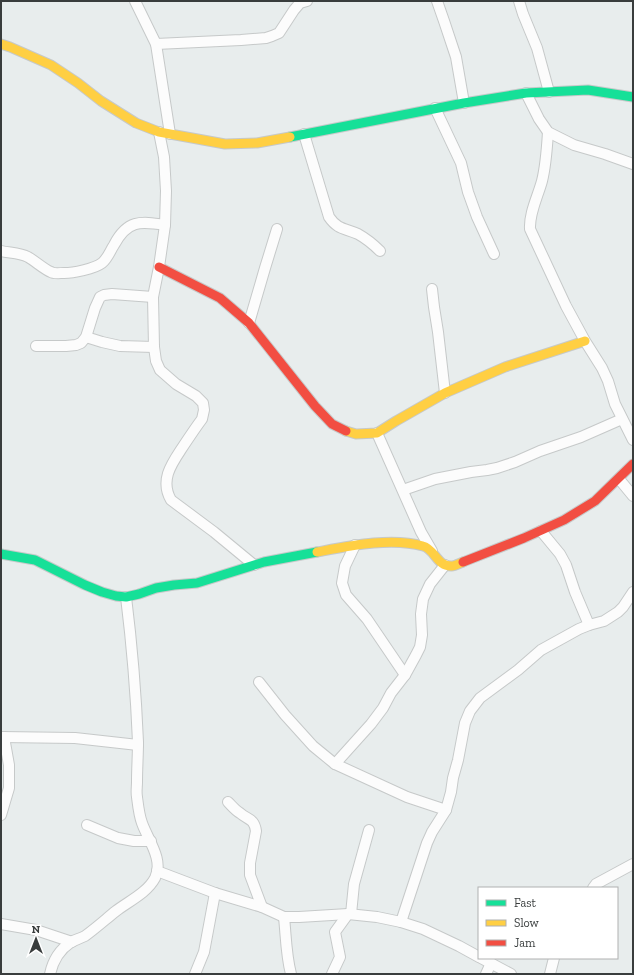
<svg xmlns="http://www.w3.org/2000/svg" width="634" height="975" font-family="'Zilla Slab',serif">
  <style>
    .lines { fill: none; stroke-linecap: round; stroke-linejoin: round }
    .street-casing { stroke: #c6c9c9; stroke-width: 12 }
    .fast-casing { stroke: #c6c9c9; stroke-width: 11 }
    .slow-casing { stroke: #c6c9c9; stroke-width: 11 }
    .jam-casing { stroke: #c6c9c9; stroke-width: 11 }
    .street { stroke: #fcfcfc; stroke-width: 10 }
    .fast { stroke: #16e098; stroke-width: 9 }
    .slow { stroke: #ffcf43; stroke-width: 9 }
    .jam { stroke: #f24e42; stroke-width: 9 }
  </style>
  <rect width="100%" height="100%" fill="#e8eded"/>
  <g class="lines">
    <defs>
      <g id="street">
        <polyline points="135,1 156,44 170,134"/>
        <polyline points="437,1 444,21 456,57 464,103"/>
        <polyline points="519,1 523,14 537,48 549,92"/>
        <polyline points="156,44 241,40 266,38 272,36 279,33 294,10 300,3 307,1"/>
        <polyline points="526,93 539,119 548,132 574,145 605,154 633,164"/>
        <polyline points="435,108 461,163 468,192 477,217 494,254"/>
        <path d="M159,132L164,157L166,191L165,225L159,267L153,297L154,347L156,361L160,370L176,384L196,396L203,403L204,410L202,419C196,427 190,436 184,445C173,462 159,479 171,500L214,532L254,565"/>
        <path d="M548,132C547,148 546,165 542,181C538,196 529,213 530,229L566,306L585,341L602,368L608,381L615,404L633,440"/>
        <path d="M304,134L329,217C338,230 345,228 358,234C367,239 373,244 380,251"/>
        <path d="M1,251C10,253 20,253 28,257C35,261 45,270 51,272C54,274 60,273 64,273C73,273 94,269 102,263C108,258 110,251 114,245C127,220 140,221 165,225"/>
        <polyline points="432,289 434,307 438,332 445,393"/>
        <polyline points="249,323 265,268 277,229"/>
        <polyline points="86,337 102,342 120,346 154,347"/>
        <polyline points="36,346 66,346 76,345 81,343 86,337 95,308 100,297 104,295 112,294 153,297"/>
        <polyline points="377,433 421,532 432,551"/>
        <polyline points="619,479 633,496"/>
        <polyline points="403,490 435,479 471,472 487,470 497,468 515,462 540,451 581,437 622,419"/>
        <polyline points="541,531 560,554 566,565 575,592 589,625"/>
        <polyline points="355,545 345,566 342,583 346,595 367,619 405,675"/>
        <polyline points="259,682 285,715 313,746 335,764 407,797 446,810"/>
        <polyline points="1,737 75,738 138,745"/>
        <polyline points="335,764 371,724 383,708 391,693 405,675 416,655 420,647 422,635 421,614 423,599 430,584 445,565"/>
        <path d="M228,802C232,806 235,810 240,813C248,820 254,818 256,831L250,863V875L262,907"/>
        <polyline points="1,815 9,788 9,765 4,737"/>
        <polyline points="87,825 118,838 134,841 151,841"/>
        <polyline points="157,871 215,893 262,907 284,917 299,917 348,914 377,917 401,922 423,929 459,946 479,957"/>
        <polyline points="593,888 596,884 633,864"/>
        <polyline points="351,914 354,884 369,830"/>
        <path d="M284,917C286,936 286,955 291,974"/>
        <polyline points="401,922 427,843 432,832 446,810 451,792 453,778 458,760 465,723 470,711 480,698 518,670 541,650 579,629 589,625 604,621 618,612 623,607 633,592"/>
        <polyline points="1,924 36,930 72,942"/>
        <polyline points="481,958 511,974"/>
        <path d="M50,974C53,960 59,950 71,942C75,940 81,938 85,936C96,928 106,919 116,911C129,901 147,893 155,878C164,860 148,840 142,823C139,815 138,805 137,797C136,792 137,787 137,782C137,768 138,755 138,742C136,694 132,645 126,597"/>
        <polyline points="195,974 204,952 215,893"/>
        <polyline points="332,974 340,957 335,932 348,914"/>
        <polyline points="486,974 491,963"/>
        <polyline points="550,974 554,958"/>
      </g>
      <g id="fast">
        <polyline points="290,137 464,103 526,93 588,90 633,97"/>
        <polyline points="1,554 35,560 85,585 102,592 116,596 126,597 139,594 156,588 174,585 197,583 264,562 317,552"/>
      </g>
      <g id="slow">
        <polyline points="1,44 10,47 51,65 78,83 101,101 136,123 159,132 225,144 257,143 290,137"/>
        <polyline points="346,431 356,434 377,433 396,421 445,393 505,367 585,341"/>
        <path d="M317,552C349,546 391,537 423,546C435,549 437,567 452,566C455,566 460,563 463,562"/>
      </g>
      <g id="jam">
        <polyline points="159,267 220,298 249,323 315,406 332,424 346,431"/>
        <polyline points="463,562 524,538 564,520 595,501 633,464"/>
      </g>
    </defs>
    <use href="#street" class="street-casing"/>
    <use href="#fast" class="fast-casing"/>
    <use href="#slow" class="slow-casing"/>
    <use href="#jam" class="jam-casing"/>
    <use href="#street" class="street"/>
    <use href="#fast" class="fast"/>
    <use href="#slow" class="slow"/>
    <use href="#jam" class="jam"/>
  </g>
  <rect width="634" height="975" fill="none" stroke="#393d3d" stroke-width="4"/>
  <rect x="478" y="887" width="140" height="72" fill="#ffffff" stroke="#b0b1b1"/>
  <rect x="486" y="900" width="20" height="6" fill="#16e098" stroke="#b0b1b1"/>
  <text x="514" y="907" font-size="12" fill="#393d3d">Fast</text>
  <rect x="486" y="920" width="20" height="6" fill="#ffcf43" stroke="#b0b1b1"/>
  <text x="514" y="927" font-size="12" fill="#393d3d">Slow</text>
  <rect x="486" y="940" width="20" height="6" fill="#f24e42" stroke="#b0b1b1"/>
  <text x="514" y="947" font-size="12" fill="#393d3d">Jam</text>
  <g transform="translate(36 939)" stroke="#ffffff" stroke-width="3" paint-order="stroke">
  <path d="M0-3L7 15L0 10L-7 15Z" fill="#393d3d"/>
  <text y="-6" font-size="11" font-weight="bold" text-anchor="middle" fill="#393d3d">N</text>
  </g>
</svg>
